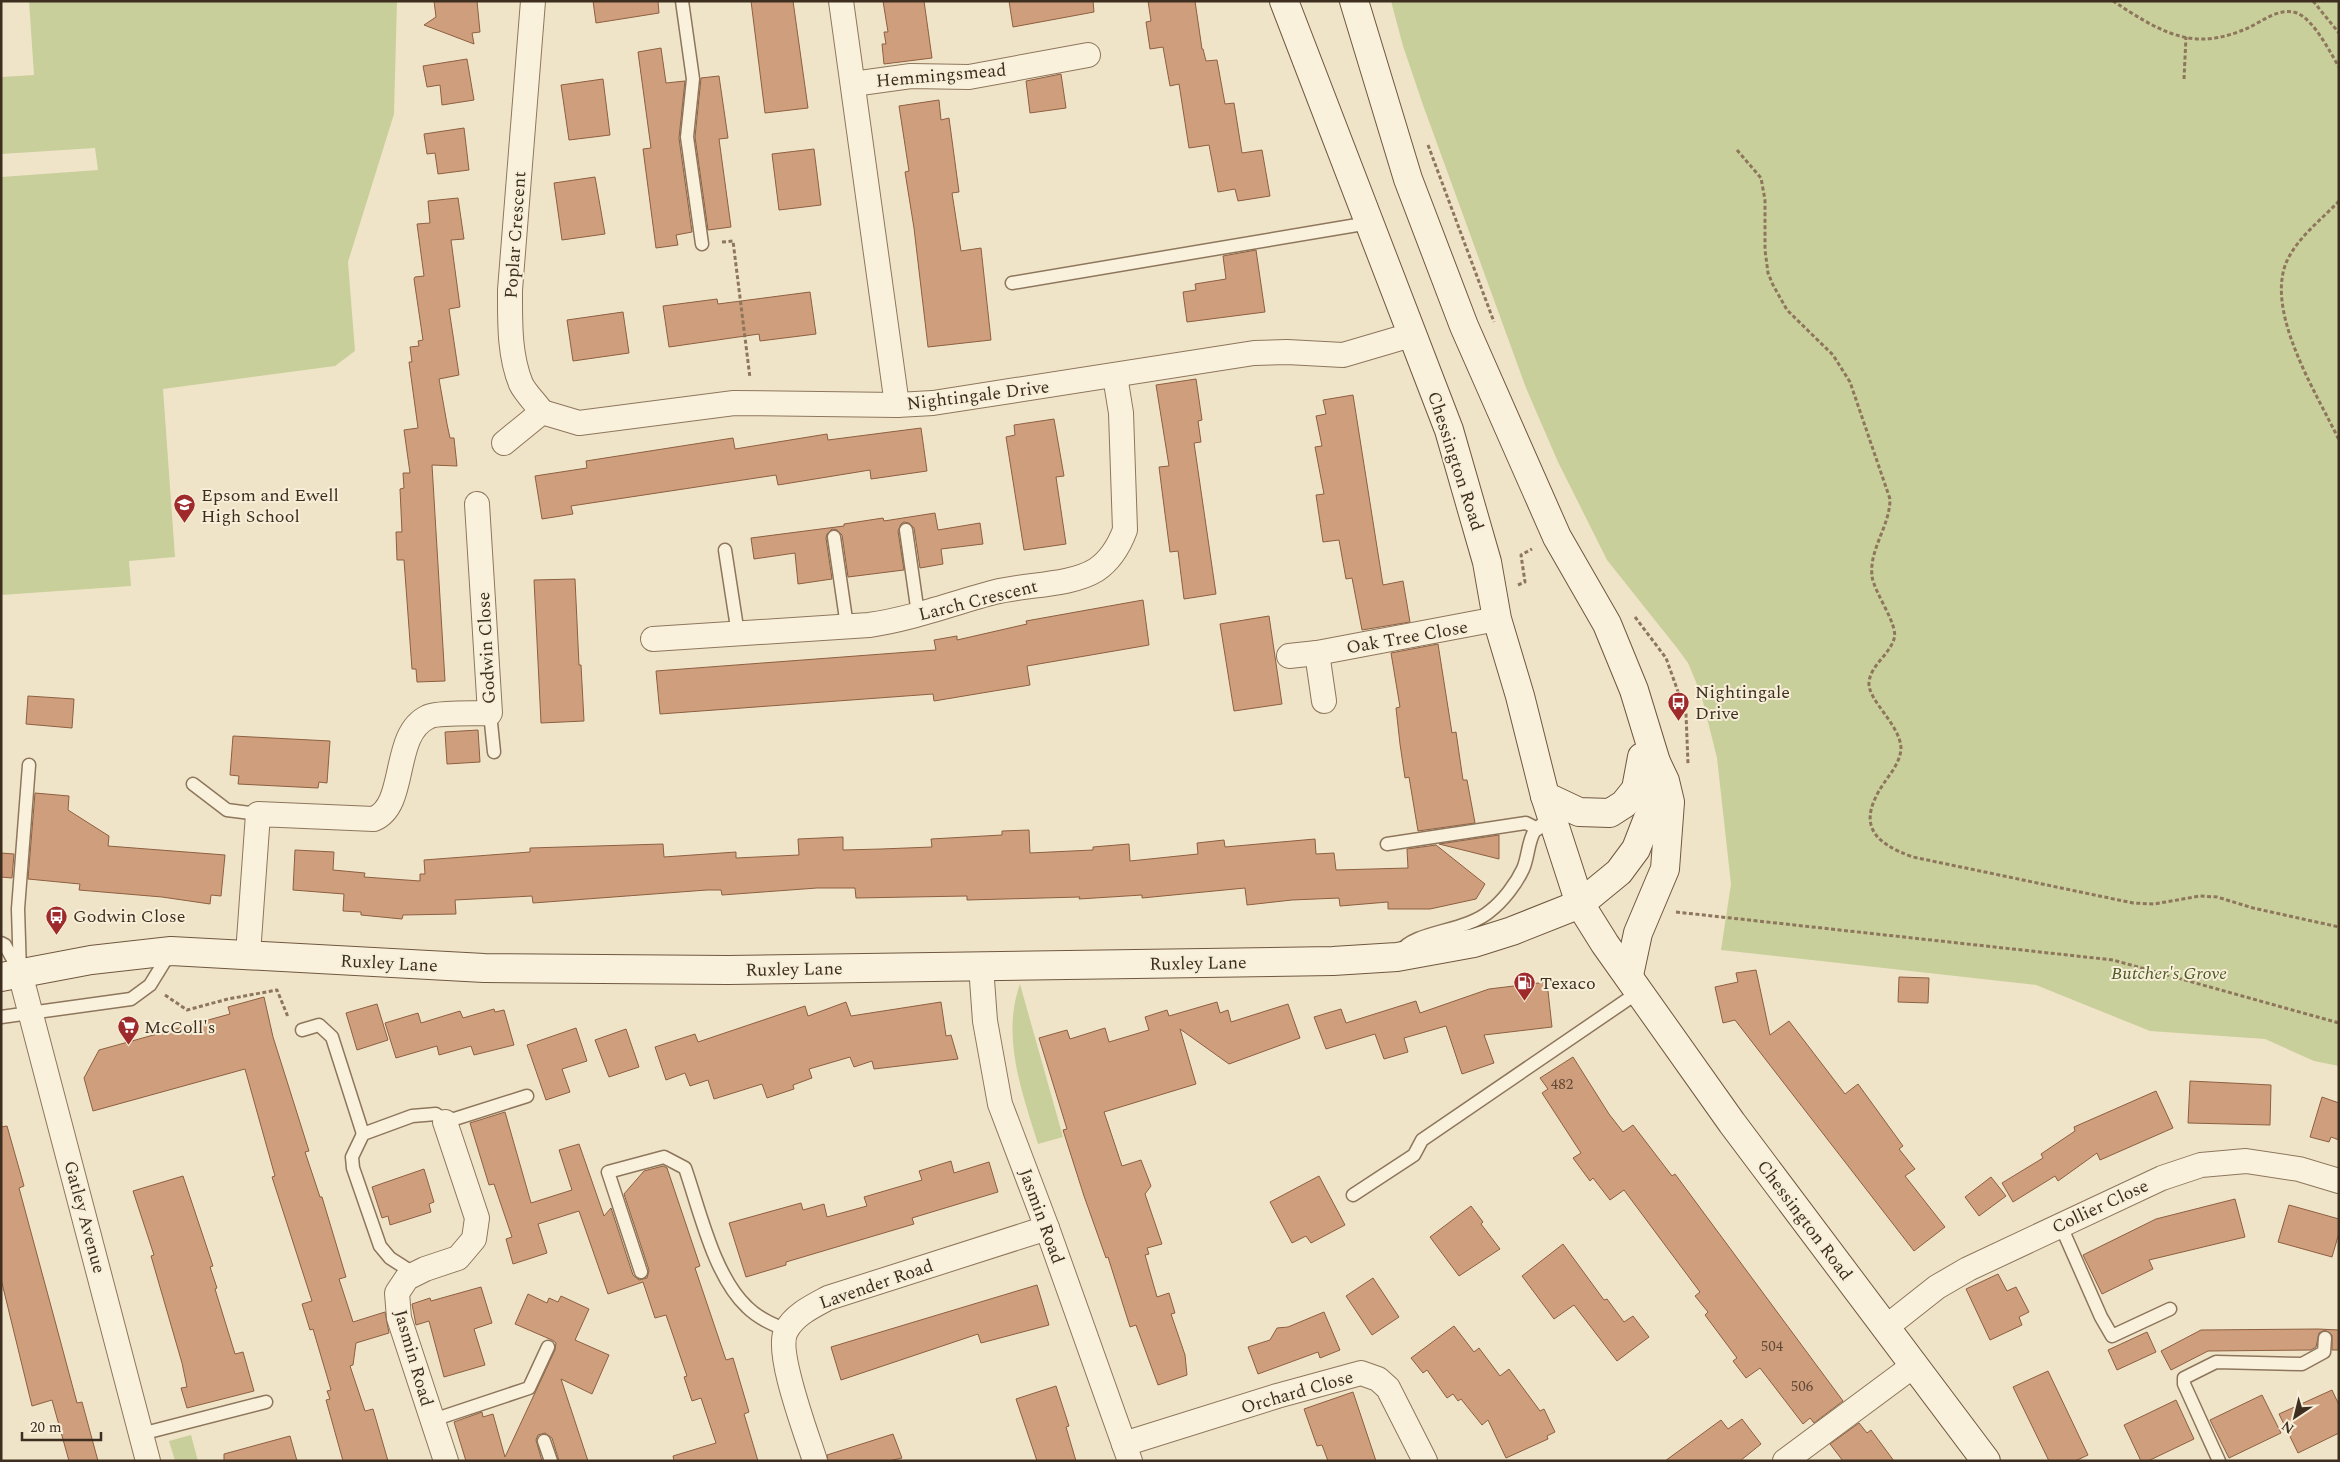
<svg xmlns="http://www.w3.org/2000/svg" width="2340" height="1462" font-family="Spectral,serif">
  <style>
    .green { fill: #c9cf9b }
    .building { fill: #cf9f7d; stroke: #8d5f41 }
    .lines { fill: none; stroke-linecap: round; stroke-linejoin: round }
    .lane-casing { stroke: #8d765c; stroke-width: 15 }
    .street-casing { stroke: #8d765c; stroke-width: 26 }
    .secondary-casing { stroke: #6f573f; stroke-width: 30 }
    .path { stroke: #8d765c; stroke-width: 3; stroke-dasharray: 4 2.5; stroke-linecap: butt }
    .lane { stroke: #faf1dc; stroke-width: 12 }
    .street { stroke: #faf1dc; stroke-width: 24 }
    .secondary { stroke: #faf1dc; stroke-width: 28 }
    .labels { text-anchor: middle; stroke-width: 4; stroke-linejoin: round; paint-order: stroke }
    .number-label { font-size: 15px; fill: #624a37 }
    .street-label { font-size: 18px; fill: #3d2e20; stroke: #f7eed8 }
    .poi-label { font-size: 18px; fill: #3d2e20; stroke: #f7eed8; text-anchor: start }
    .park-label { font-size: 18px; font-style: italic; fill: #4d5a26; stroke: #f7eed8 }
  </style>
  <rect width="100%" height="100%" fill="#f0e4c8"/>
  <g class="green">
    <polygon points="29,1 397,1 394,114 348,262 355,351 335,366 163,389 175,557 129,561 131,586 1,595 1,177 98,170 95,148 1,154 1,77 34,75"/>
    <polygon points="1391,1 2339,1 2339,1066 2314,1061 2265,1039 2150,1031 2036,985 1721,950 1731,884 1717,758 1701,694 1688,663 1677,648 1607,560 1558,462 1526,388 1423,105 1403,46"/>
    <path d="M1020,984L1063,1137L1038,1144C1022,1092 1001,1037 1020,984Z"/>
    <polygon points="191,1435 198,1461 175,1461 169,1441"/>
  </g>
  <g class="building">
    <polygon points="434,1 477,1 480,32 472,33 474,44 424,25 436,17"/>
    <polygon points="593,1 658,1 659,13 596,23"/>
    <polygon points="751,1 793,1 808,108 765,113"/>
    <polygon points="883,1 924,1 932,58 884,64 882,44 886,44 884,32 888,32"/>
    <polygon points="1009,1 1093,1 1094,12 1013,27"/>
    <polygon points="1148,1 1195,1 1202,49 1203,49 1206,61 1217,60 1225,104 1234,103 1242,153 1262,150 1270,196 1238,201 1235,189 1218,192 1209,145 1189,148 1179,84 1170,86 1163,47 1150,49 1146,22 1151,21"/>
    <polygon points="661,48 666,83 685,81 679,138 692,232 676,235 678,245 656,248 643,149 651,148 638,52"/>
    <polygon points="467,59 474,100 442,105 440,85 427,87 423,66"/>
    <polygon points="1061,74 1066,108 1030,113 1026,81"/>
    <polygon points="719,76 728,138 719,139 731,227 708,230 695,137 701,78"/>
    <polygon points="603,79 610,135 569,140 561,85"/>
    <polygon points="939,100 941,120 949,118 959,192 952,193 961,251 981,248 991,340 928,347 914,228 905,172 909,171 899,106"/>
    <polygon points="464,128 469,170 438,174 435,153 427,154 424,134"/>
    <polygon points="814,149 821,205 779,210 772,154"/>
    <polygon points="595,177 605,234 562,240 554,183"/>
    <polygon points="458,198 464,239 451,240 460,307 449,309 459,375 439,379 447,424 450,438 454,438 457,466 432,465 445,681 417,682 416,669 412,669 404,560 397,560 396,532 402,532 400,489 404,488 403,473 410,473 404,430 418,428 409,362 412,362 410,347 419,346 418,341 423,340 414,279 415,277 424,276 417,224 430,223 428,201"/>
    <polygon points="1256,250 1265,312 1187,322 1183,292 1196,290 1195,284 1226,279 1223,256"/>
    <polygon points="810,292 816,334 760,341 759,334 669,347 663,306 717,299 718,304"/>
    <polygon points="623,312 629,353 573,361 567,320"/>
    <polygon points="1196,379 1202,420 1198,421 1201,442 1194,443 1216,594 1184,599 1178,551 1170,552 1164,506 1159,467 1169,466 1156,385"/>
    <polygon points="1353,395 1383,585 1403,581 1410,622 1362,630 1352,578 1346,579 1339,540 1323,542 1316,495 1324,494 1315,447 1322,446 1316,416 1326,414 1323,400"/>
    <polygon points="1054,419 1064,476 1056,477 1066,544 1024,550 1006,437 1015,435 1014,425"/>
    <polygon points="921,428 927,471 871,479 870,470 778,485 776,475 571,506 573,514 542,519 535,476 587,468 586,461 733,438 735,449 827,434 828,440"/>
    <polygon points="935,513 938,530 980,523 983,544 941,549 943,564 920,568 914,528 909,523 904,522 901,524 898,531 904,570 848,577 842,535 837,530 832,529 827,534 826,538 832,579 798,584 795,553 754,559 751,538 844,526 844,524 883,518 884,521"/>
    <polygon points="575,579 579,665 581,665 584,721 541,723 534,580"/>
    <polygon points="1143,600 1149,645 1027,666 1030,685 934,701 933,694 660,714 656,671 936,650 934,640 957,636 957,640 1027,624 1026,621"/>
    <polygon points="1269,616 1282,704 1234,711 1220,624"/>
    <polygon points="1438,644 1452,733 1456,732 1463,780 1467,780 1475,823 1418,831 1409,777 1405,778 1400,744 1396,708 1400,707 1391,653"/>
    <polygon points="28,696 74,699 72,728 26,724"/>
    <polygon points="478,730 480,762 447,764 445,732"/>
    <polygon points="233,736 330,741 327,783 319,782 318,788 238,784 239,776 230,775"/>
    <polygon points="35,793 69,796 68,810 109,836 108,846 225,855 221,896 211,895 210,904 162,897 79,890 80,884 28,879"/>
    <polygon points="1029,830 1030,853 1093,850 1093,847 1129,844 1130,861 1198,854 1197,843 1224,840 1225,847 1315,839 1316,854 1334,853 1336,870 1408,868 1407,849 1436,845 1485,884 1476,899 1430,909 1388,909 1388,902 1340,906 1339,898 1292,900 1247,905 1245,888 1142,898 1142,895 1079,899 1080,897 967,900 967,896 856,898 855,888 817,888 722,895 721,890 707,890 533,903 532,896 455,900 456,914 403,915 402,919 361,915 361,912 343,911 344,894 293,890 295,850 334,852 333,870 365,873 364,877 420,881 420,874 425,874 424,860 530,852 530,848 663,844 664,857 736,852 736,858 799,855 798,839 843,837 843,850 881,849 932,847 931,839 1002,835 1002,831"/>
    <polygon points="1499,835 1499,859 1439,844"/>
    <polygon points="1,853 14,854 12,878 1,877"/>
    <polygon points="1756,970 1770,1035 1789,1021 1845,1094 1858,1084 1903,1146 1899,1149 1915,1169 1905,1176 1945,1227 1914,1251 1735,1020 1723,1023 1715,987 1738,982 1736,973"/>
    <polygon points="1899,977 1929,978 1928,1003 1898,1002"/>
    <polygon points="1547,982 1552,1027 1484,1035 1494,1063 1462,1074 1446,1026 1404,1038 1408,1052 1384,1059 1375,1034 1326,1049 1314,1017 1341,1009 1346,1023 1416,1001 1420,1013 1489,989"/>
    <polygon points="264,997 273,1037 309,1151 305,1152 320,1197 322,1197 346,1277 339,1279 353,1322 385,1312 389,1333 356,1343 353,1365 350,1366 365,1411 373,1409 388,1461 343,1461 326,1400 330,1399 327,1391 331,1390 313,1329 310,1330 302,1304 312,1301 272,1177 275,1176 245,1069 93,1111 84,1078 99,1050 230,1014 228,1007"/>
    <polygon points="846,1002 851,1016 941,1002 946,1036 951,1035 958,1059 874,1069 872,1061 854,1067 850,1057 809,1069 812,1078 793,1085 794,1089 767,1098 762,1084 714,1099 708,1080 690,1086 685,1073 666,1080 655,1047 695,1034 698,1042 805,1006 808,1016"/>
    <polygon points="1217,1002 1220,1013 1228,1010 1231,1022 1288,1004 1300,1038 1229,1064 1180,1029 1196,1084 1104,1112 1122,1166 1141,1160 1151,1186 1145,1194 1162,1244 1147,1248 1149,1254 1145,1255 1157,1297 1169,1293 1175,1313 1171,1314 1185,1355 1187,1375 1158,1385 1136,1325 1130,1327 1108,1257 1106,1258 1084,1196 1063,1130 1067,1129 1039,1038 1067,1030 1070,1039 1105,1028 1109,1042 1149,1030 1145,1017 1167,1010 1169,1016"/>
    <polygon points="377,1004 388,1040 357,1050 346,1013"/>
    <polygon points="494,1009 495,1012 504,1010 514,1045 474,1055 471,1046 439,1055 437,1046 396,1058 385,1023 418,1013 421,1023 460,1011 463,1018"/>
    <polygon points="576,1028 587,1061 562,1069 570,1092 546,1100 527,1045"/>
    <polygon points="626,1029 639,1067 609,1077 595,1040"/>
    <polygon points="1573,1057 1609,1114 1623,1132 1633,1125 1672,1176 1675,1174 1843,1401 1814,1423 1810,1418 1803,1424 1760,1368 1746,1378 1733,1361 1737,1358 1705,1315 1708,1312 1695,1296 1700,1292 1624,1190 1610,1200 1593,1178 1590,1181 1573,1158 1581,1153 1542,1093 1548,1089 1540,1078"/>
    <polygon points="2190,1081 2271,1085 2270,1125 2188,1123"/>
    <polygon points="2156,1091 2173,1128 2100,1160 2097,1153 2058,1181 2055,1176 2013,1202 2002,1183 2043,1158 2041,1154 2075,1131 2074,1127"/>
    <polygon points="2322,1097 2339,1103 2339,1140 2331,1137 2329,1142 2310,1137"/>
    <polygon points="505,1112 531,1203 572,1190 559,1150 579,1144 604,1216 611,1208 633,1275 639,1280 647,1278 649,1270 624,1194 644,1171 663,1166 667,1168 700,1266 695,1268 726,1360 733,1358 749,1412 744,1414 758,1461 674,1461 673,1456 716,1443 701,1398 692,1401 684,1377 687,1376 666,1315 655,1318 643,1282 608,1294 579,1211 538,1224 547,1253 513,1264 506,1239 512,1237 494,1184 489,1185 470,1123"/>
    <polygon points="7,1126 24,1186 19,1188 55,1321 77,1403 82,1402 98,1461 69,1461 52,1400 32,1406 1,1279 1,1127"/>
    <polygon points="951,1161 954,1173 989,1162 998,1192 912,1218 914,1224 786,1262 786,1265 746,1277 729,1223 801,1203 803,1210 824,1204 827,1217 867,1206 864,1197 922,1180 919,1171"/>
    <polygon points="424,1169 434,1202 429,1204 431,1212 390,1225 388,1216 382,1218 372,1187"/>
    <polygon points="183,1176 213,1266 210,1267 217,1288 215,1289 235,1354 243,1352 254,1391 187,1408 181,1388 187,1387 182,1363 151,1256 154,1255 133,1191"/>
    <polygon points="1319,1176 1345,1225 1311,1243 1306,1236 1292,1243 1270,1202"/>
    <polygon points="1991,1177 2006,1196 1979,1216 1965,1197"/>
    <polygon points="2235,1199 2245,1237 2149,1260 2153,1269 2102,1294 2083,1255 2156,1219"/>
    <polygon points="2289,1205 2339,1219 2339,1233 2332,1257 2278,1242"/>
    <polygon points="1471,1206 1483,1222 1481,1224 1500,1249 1459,1276 1430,1237"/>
    <polygon points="1563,1244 1604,1300 1607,1299 1624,1322 1633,1316 1649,1337 1617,1361 1574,1305 1554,1319 1522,1276"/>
    <polygon points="1998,1274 2007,1291 2016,1287 2029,1312 2019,1317 2022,1325 1990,1340 1966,1289"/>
    <polygon points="1373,1278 1399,1317 1372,1335 1346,1296"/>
    <polygon points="1037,1285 1049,1325 981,1343 978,1334 841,1380 831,1347"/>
    <polygon points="481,1287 492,1323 474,1329 485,1365 444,1377 429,1321 416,1325 412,1304 430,1298 431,1301"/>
    <polygon points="528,1294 547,1303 549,1298 558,1302 561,1296 589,1309 575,1340 609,1355 592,1394 561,1379 588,1461 559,1461 552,1438 545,1433 538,1435 536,1440 542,1461 466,1461 454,1422 482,1412 483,1417 493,1414 505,1457 555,1350 556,1343 552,1340 515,1324"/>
    <polygon points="1324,1312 1340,1350 1320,1358 1318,1352 1258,1374 1248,1347 1270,1340 1277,1328 1288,1327"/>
    <polygon points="1454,1326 1474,1352 1479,1348 1500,1376 1509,1369 1540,1411 1544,1409 1555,1432 1547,1436 1548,1439 1506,1458 1488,1420 1482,1425 1461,1399 1458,1401 1453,1394 1447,1398 1427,1370 1423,1373 1411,1358"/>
    <polygon points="2318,1329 2339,1330 2339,1350 2332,1350 2332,1335 2325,1330 2319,1333 2316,1347 2311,1350 2208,1351 2171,1370 2161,1351 2201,1330"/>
    <polygon points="2147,1332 2156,1352 2117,1370 2108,1350"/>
    <polygon points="2048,1371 2088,1455 2075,1461 2049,1461 2013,1387"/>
    <polygon points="1056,1386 1069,1426 1066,1427 1076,1461 1037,1461 1016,1399"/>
    <polygon points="2332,1390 2339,1405 2339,1433 2298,1453 2279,1414"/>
    <polygon points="1353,1392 1376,1461 1328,1461 1322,1445 1317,1446 1304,1409"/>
    <polygon points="2262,1395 2281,1433 2229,1458 2210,1420"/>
    <polygon points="2176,1400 2194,1439 2148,1461 2141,1461 2124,1425"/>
    <polygon points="1742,1419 1761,1444 1740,1461 1665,1461 1721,1420 1728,1429"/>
    <polygon points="1859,1423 1867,1433 1871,1430 1894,1461 1843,1461 1830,1444"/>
    <polygon points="893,1434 902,1458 889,1461 828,1461 827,1455"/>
    <polygon points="290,1436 297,1461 224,1461 224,1454"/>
  </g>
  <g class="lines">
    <defs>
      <g id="lane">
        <polyline points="682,1 693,79 687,137 702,244"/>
        <polyline points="1012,283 1369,223"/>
        <polyline points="906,530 918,614"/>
        <polyline points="834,537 847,626"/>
        <polyline points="725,550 738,634"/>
        <polyline points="490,713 494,752"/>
        <polyline points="193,784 227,810 258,814"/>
        <polyline points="1387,844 1526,823 1538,829"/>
        <polyline points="1,943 5,945 19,971"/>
        <path d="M1401,951C1414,931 1466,932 1490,911C1503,901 1516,884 1523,869C1528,858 1528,842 1534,832C1539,826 1546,821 1551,816"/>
        <polyline points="20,973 18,909 29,765"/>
        <polyline points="1,1017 131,999 150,985 171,951"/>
        <polyline points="302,1030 319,1025 332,1037 363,1134"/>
        <polyline points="1353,1195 1414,1155 1422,1140 1640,991"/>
        <polyline points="2060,1224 2101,1317 2112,1336 2170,1309"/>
        <path d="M641,1272L608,1172L664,1157L685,1168C700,1211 714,1276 747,1307C758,1318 772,1324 786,1330"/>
        <polyline points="415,1274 390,1258 380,1246 353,1168 352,1157 363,1134 412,1116 436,1114 445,1122 527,1096"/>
        <polyline points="433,1420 529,1388 548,1347"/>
        <polyline points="141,1434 266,1402"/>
        <polyline points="544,1441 551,1461"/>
        <polyline points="2219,1461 2184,1384 2184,1378 2216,1362 2302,1364 2324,1352 2325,1338"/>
      </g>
      <g id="street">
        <path d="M533,1L510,290C510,321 509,355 521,384C526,394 536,403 542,412"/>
        <polyline points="841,1 897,405"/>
        <polyline points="853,84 911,76 969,77 1088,55"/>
        <polyline points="542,412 579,423 734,403 897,405 933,403 1254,353 1287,352 1343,355 1411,335"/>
        <polyline points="504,443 542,412"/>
        <path d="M653,639L869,625C912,619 953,603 995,592C1026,584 1070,586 1096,570C1111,560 1119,546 1125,530L1121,413L1115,376"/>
        <polyline points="1317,653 1324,701"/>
        <polyline points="1289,656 1317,653 1497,619"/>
        <path d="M248,954L258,814L374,819C408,805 391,734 428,717C438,712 477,714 490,713L477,504"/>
        <polyline points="981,966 985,1021 1000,1104 1047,1228 1130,1461"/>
        <polyline points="20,973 148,1461"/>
        <polyline points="445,1122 477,1218 474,1239 458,1258 425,1269 407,1278 397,1293 399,1318 446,1461"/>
        <polyline points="1885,1328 1937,1287 1968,1269 2162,1178 2201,1165 2246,1161 2299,1169 2339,1181"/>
        <polyline points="1124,1444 1277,1396 1361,1373 1378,1379 1388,1388 1425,1461"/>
        <path d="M815,1461C807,1435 775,1352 786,1331C794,1315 813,1306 828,1298L1047,1228"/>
        <polyline points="1785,1461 1913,1366"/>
      </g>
      <g id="secondary">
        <polyline points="1284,1 1449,430 1487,562 1497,619 1520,696 1545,796 1580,904 1605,944 1732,1123 1986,1461"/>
        <polyline points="1354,1 1408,179 1464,326 1557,537 1607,624 1634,690 1656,762 1665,781 1670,802 1665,869 1638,933 1629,975"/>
        <polyline points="1545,796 1579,812 1610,813 1624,804 1636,789 1642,757"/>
        <polyline points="1,977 91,960 171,951 484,968 728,970 1333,961 1397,957 1474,943 1512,931 1580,904 1619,872 1636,849 1650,813 1656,762"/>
      </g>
    </defs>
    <use href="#lane" class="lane-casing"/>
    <use href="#street" class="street-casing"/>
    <use href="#secondary" class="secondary-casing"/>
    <g class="path">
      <path d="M2113,1C2139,18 2171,40 2203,39C2218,39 2234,34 2248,28C2263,21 2279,7 2297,13C2314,20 2330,52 2339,67"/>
      <polyline points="2313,1 2339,33"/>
      <polyline points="2184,79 2186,37"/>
      <polyline points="1428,145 1494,322"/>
      <path d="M1737,150L1761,178L1765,200V250L1768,273L1773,285L1787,310L1833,355L1850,382L1890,499C1890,526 1869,549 1872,576C1874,593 1899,625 1894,639C1889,655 1871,665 1869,682C1867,700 1901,725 1901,749C1900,762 1891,773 1884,783C1857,823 1871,842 1913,857L2133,903L2154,904L2200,896L2217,897L2253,908L2339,927"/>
      <path d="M2339,201C2323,218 2302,234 2290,255C2260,305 2316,392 2339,440"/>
      <polyline points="722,242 733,241 750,378"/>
      <polyline points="1518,585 1525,582 1521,555 1532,549"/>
      <polyline points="1635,617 1666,658 1686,714 1688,764"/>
      <polyline points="1676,912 2113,960 2339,1023"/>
      <polyline points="165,995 187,1010 228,999 277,990 288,1017"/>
    </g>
    <use href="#lane" class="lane"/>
    <use href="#street" class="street"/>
    <use href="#secondary" class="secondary"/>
  </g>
  <defs>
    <symbol id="school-pin" viewBox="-11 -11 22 30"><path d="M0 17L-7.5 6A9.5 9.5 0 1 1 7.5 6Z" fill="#9e2a2b" stroke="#f7eed8"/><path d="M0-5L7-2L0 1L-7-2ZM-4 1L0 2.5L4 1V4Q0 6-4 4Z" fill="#fff"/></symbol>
    <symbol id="bus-pin" viewBox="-11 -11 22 30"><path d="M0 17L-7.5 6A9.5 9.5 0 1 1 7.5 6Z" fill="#9e2a2b" stroke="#f7eed8"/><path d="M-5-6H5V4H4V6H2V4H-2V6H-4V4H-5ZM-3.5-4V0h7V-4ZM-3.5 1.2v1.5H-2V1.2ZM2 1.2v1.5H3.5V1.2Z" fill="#fff"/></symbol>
    <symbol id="fuel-pin" viewBox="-11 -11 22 30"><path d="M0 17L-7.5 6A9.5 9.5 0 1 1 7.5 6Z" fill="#9e2a2b" stroke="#f7eed8"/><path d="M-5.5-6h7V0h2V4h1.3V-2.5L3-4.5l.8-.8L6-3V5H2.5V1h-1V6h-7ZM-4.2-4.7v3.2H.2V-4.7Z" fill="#fff"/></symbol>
    <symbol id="supermarket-pin" viewBox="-11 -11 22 30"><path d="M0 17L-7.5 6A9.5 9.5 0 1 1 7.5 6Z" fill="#9e2a2b" stroke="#f7eed8"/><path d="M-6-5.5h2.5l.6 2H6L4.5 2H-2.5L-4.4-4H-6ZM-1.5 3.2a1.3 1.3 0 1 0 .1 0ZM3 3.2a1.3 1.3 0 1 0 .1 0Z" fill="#fff"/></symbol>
  </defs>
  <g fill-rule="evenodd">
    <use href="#school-pin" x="172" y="492" width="25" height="34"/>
    <use href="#bus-pin" x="1666" y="690" width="25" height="34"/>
    <use href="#bus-pin" x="44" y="904" width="25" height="34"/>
    <use href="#fuel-pin" x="1512" y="970" width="25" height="34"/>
    <use href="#supermarket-pin" x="116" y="1014" width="25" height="34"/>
  </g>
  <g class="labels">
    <g class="number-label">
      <text x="1562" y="1089">482</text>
      <text x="1772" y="1351">504</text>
      <text x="1802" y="1391">506</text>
    </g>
    <g class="street-label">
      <text transform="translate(941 75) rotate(-5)" y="6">Hemmingsmead</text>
      <text transform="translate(515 235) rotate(-86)" y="6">Poplar Crescent</text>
      <text transform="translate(978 395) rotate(-7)" y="6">Nightingale Drive</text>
      <text transform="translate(1456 461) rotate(72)" y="6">Chessington Road</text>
      <text transform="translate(978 600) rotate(-14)" y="6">Larch Crescent</text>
      <text transform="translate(1407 637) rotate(-10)" y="6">Oak Tree Close</text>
      <text transform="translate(486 648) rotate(-93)" y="6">Godwin Close</text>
      <text transform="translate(389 963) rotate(3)" y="6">Ruxley Lane</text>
      <text transform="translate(1198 963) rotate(-1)" y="6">Ruxley Lane</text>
      <text transform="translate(794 969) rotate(-1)" y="6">Ruxley Lane</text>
      <text transform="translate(2100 1206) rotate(-25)" y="6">Collier Close</text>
      <text transform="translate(1042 1216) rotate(70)" y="6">Jasmin Road</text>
      <text transform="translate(85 1217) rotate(75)" y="6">Gatley Avenue</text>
      <text transform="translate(1805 1220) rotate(53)" y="6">Chessington Road</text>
      <text transform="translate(876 1284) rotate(-19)" y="6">Lavender Road</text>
      <text transform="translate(414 1358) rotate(74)" y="6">Jasmin Road</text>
      <text transform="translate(1297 1392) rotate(-16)" y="6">Orchard Close</text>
    </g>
    <g class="poi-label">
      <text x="201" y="501">Epsom and Ewell<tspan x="201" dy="21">High School</tspan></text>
      <text x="1695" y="698">Nightingale<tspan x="1695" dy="21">Drive</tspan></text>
      <text x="73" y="922">Godwin Close</text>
      <text x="1540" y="989">Texaco</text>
      <text x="144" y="1033">McColl's</text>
    </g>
    <g class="park-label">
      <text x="2169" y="979">Butcher's Grove</text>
    </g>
  </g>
  <rect width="2340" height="1462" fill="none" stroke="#3d2e20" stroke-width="5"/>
  <g transform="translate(2295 1417) rotate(215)" stroke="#f7eed8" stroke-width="4" paint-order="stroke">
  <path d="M0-4L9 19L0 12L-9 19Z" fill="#3d2e20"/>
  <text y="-8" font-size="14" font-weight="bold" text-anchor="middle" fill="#3d2e20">N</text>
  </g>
  <path d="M22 1432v8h79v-8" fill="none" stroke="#3d2e20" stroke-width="2.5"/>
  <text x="30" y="1432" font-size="15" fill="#3d2e20" stroke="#f7eed8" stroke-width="4" paint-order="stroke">20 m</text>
</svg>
